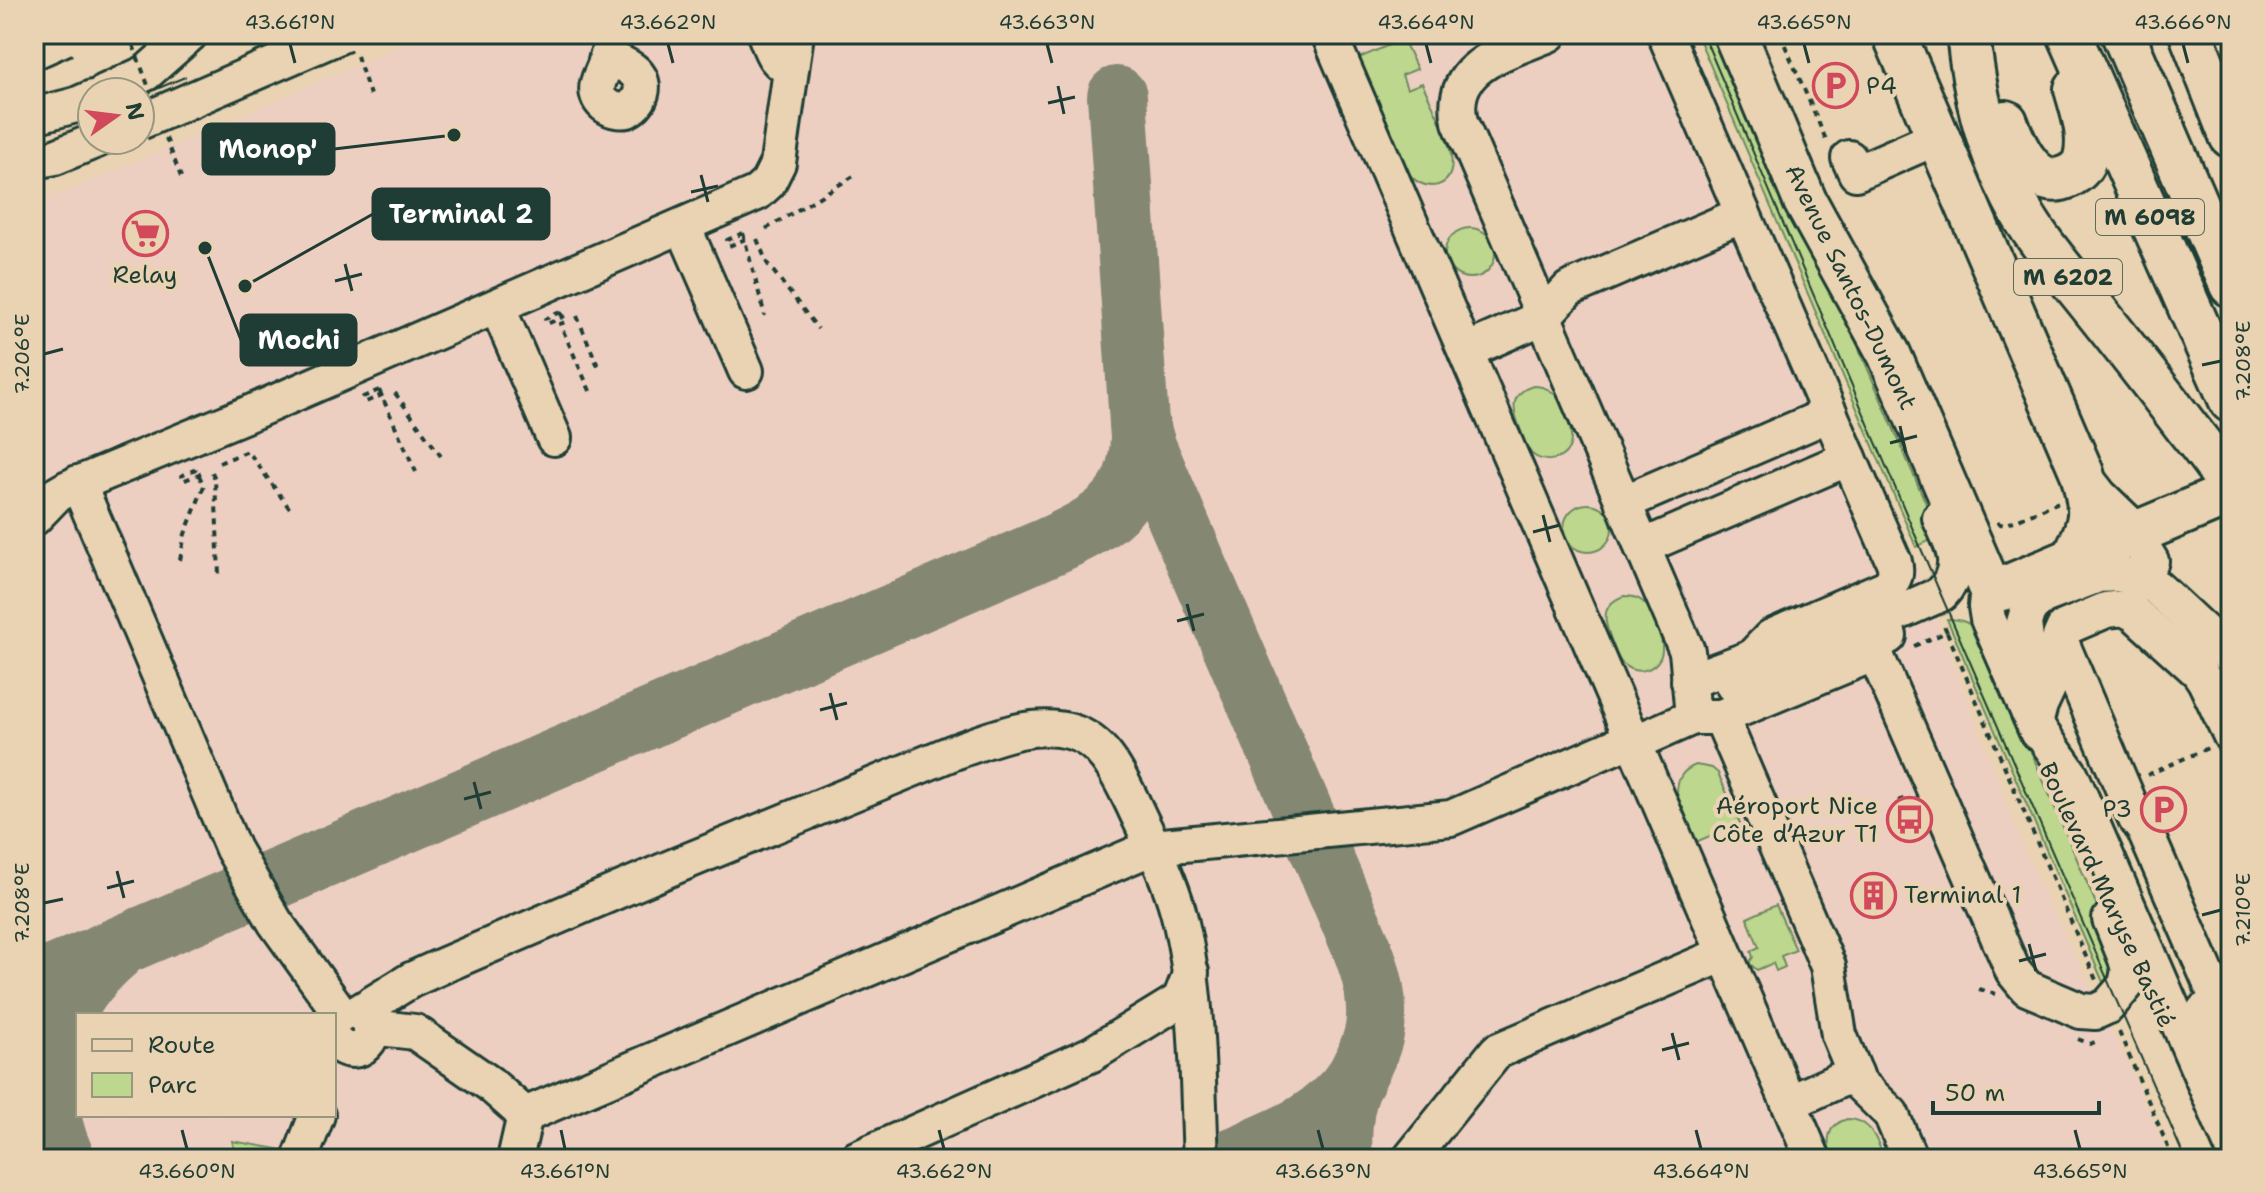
<svg xmlns="http://www.w3.org/2000/svg" width="2265" height="1193" font-family="'Shantell Sans',sans-serif">
  <style>
    .built { fill: #edcfc2; fill-rule: evenodd }
    .green { fill: #bed78e; stroke: #6e8a61; stroke-width: 2 }
    .lines { fill: none; stroke-linecap: round; stroke-linejoin: round }
    .taxiway { stroke: #848873; stroke-width: 60 }
    .minor-casing { stroke: #1f3d34; stroke-width: 40 }
    .major-casing { stroke: #1f3d34; stroke-width: 48 }
    .path { stroke: #1f3d34; stroke-width: 4; stroke-dasharray: 6 6; stroke-linecap: butt }
    .minor { stroke: #ead3b2; stroke-width: 34 }
    .major { stroke: #ead3b2; stroke-width: 42 }
    .tram { stroke: #1f3d34; stroke-width: 2 }
    .minor-bridge-casing { stroke: #1f3d34; stroke-width: 40; stroke-linecap: butt }
    .major-bridge-casing { stroke: #1f3d34; stroke-width: 48; stroke-linecap: butt }
    .path-bridge { stroke: #1f3d34; stroke-width: 4; stroke-dasharray: 6 6; stroke-linecap: butt }
    .minor-bridge { stroke: #ead3b2; stroke-width: 34 }
    .major-bridge { stroke: #ead3b2; stroke-width: 42 }
    .ticks { fill: none; stroke: #1f3d34; stroke-width: 3 }
    .labels { text-anchor: middle; stroke-width: 8; stroke-linejoin: round; paint-order: stroke }
    .shield { fill: #ead3b2; stroke: #5c6a5a; stroke-width: 2 }
    .shield-label { font-size: 22px; font-weight: bold; fill: #1f3d34 }
    .poi-label { font-size: 24px; fill: #1f3d34; stroke: #ead3b2; text-anchor: start }
    .street-label { font-size: 24px; fill: #1f3d34; stroke: #ead3b2 }
    .leader { fill: none; stroke: #1f3d34; stroke-width: 3 }
    .callout-dot { fill: #1f3d34; stroke: #ead3b2; stroke-width: 3 }
    .callout { fill: #1f3d34; stroke: #1f3d34; stroke-width: 3 }
    .callout-label { font-size: 26px; text-anchor: middle; font-weight: bold; fill: #fff }
    .neatline { fill: none; stroke: #1f3d34; stroke-width: 3 }
    .ticks-label { font-size: 20px; text-anchor: middle; fill: #1f3d34 }
  </style>
  <rect width="100%" height="100%" fill="#ead3b2"/>
  <filter id="ink" filterUnits="userSpaceOnUse"><feTurbulence type="fractalNoise" baseFrequency=".0125" numOctaves="2"/><feDisplacementMap in="SourceGraphic" scale="16" xChannelSelector="R" yChannelSelector="G"/><feConvolveMatrix kernelMatrix="1 2 1 2 8 2 1 2 1" color-interpolation-filters="sRGB"/></filter>
  <g filter="url(#ink)">
    <path class="built" d="M427,34H1689L1916,566L2029,861L2131,1070L2169,1159H34V200H40L73,189ZM78,1015H334V1115H78Z"/>
    <g class="green">
      <polygon points="1697,34 1723,34 1940,536 1916,547"/>
      <path d="M1403,39L1417,69L1402,75L1407,89L1422,83C1431,104 1473,174 1438,185C1426,188 1417,183 1410,175L1359,58Z"/>
      <circle cx="1470" cy="253" r="25"/>
      <path d="M1533,386C1540,386 1545,387 1551,391C1563,400 1576,434 1569,448C1561,464 1537,464 1528,449C1525,444 1523,437 1521,431C1513,411 1508,394 1533,386Z"/>
      <circle cx="1588" cy="528" r="24"/>
      <path d="M1624,596C1631,596 1637,597 1642,601C1654,610 1667,644 1660,658C1653,672 1634,675 1623,664C1617,659 1615,649 1612,642C1604,622 1599,605 1624,596Z"/>
      <path d="M1947,619C1963,619 1971,623 1981,635L2115,948L2117,961L2106,989Z"/>
      <path d="M1696,765L1712,768L1718,773L1740,823L1696,842L1677,794C1677,779 1682,770 1696,765Z"/>
      <polygon points="1776,905 1796,950 1781,956 1785,967 1776,971 1773,963 1757,970 1749,963 1753,957 1751,951 1759,947 1747,918"/>
      <path d="M1847,1119C1872,1119 1876,1140 1885,1159H1833C1825,1141 1827,1125 1847,1119Z"/>
      <polygon points="232,1141 284,1150 282,1159 237,1159"/>
    </g>
    <g class="lines">
      <g class="taxiway">
        <path d="M1139,422L1146,446L1362,948C1372,974 1379,1000 1375,1028C1372,1049 1361,1066 1352,1085C1342,1109 1341,1134 1343,1159"/>
        <path d="M34,983L1046,548C1101,523 1138,505 1140,438L1117,96"/>
        <path d="M65,1159C29,1081 53,1005 116,951"/>
        <path d="M1229,1159C1279,1138 1324,1123 1356,1077"/>
      </g>
      <defs>
        <g id="minor">
          <path d="M765,34C771,49 774,64 791,67"/>
          <polyline points="1329,34 1813,1159"/>
          <path d="M1549,34C1508,52 1447,64 1460,122L1687,651L1693,717"/>
          <path d="M1665,34L1894,562C1897,573 1895,579 1887,587L1771,637L1751,658L1689,681"/>
          <path d="M607,57C616,61 628,65 635,72C648,85 641,102 627,110C611,113 593,102 598,83C601,72 605,70 607,57Z"/>
          <polyline points="105,92 146,73 190,34"/>
          <polyline points="34,116 76,105 92,98"/>
          <polyline points="1849,158 1856,173 1938,137"/>
          <polyline points="34,161 55,157 97,140"/>
          <polyline points="683,226 746,371"/>
          <polyline points="497,306 554,438"/>
          <polyline points="1466,351 1543,317 1569,289 1743,214"/>
          <polyline points="2082,473 2100,496 2126,521 2151,561"/>
          <polyline points="78,483 233,849 275,922 341,1014"/>
          <polyline points="1623,503 1830,414"/>
          <polyline points="34,518 56,495 68,488 250,413 757,193 768,183 778,163 796,34"/>
          <polyline points="1642,547 1849,458"/>
          <polyline points="1988,584 1986,607 1988,619 2037,732"/>
          <polyline points="1875,653 2013,971 2027,988 2081,1011 2095,1012 2108,1006 2126,985 2129,970 2126,959 2110,919"/>
          <polyline points="2231,657 2156,587 2135,577 2119,574 2098,575 2043,596 2031,606 2027,613 2024,623 2026,640 2048,688 2040,705 2035,724 2071,775 2231,1144"/>
          <path d="M1733,685L1941,594C1966,567 1953,546 1940,518"/>
          <polyline points="1721,717 1828,966 1839,1035 1859,1083 1891,1114 1910,1159"/>
          <polyline points="2231,736 2205,681 2199,672 2135,614 2124,608 2106,610 2064,628 2060,637 2061,642 2136,819 2144,829 2231,1030"/>
          <polyline points="1634,743 1693,717 1721,717 1875,653 1882,639 1889,636"/>
          <polyline points="2204,1011 2231,1075"/>
          <path d="M359,1012L411,980L442,966L673,867L954,752C991,739 1033,720 1072,732C1105,742 1119,776 1133,804C1149,839 1168,874 1178,911C1199,991 1197,1077 1201,1159"/>
          <polyline points="371,1027 415,1032 490,1084 525,1115 1153,847 1451,818 1632,739"/>
          <path d="M334,1039C355,1068 389,1032 360,1013"/>
          <polyline points="1789,1103 1855,1073"/>
          <polyline points="300,1159 317,1115"/>
          <polyline points="515,1159 525,1115"/>
          <polyline points="856,1159 1092,1054 1180,1000 1191,972"/>
          <polyline points="1410,1159 1497,1051 1724,954"/>
        </g>
        <g id="major">
          <polyline points="1735,34 1805,201 1889,354 1988,584"/>
          <path d="M1894,34L2082,473C2093,514 2092,520 2074,558"/>
          <path d="M1968,34C1974,92 1986,145 2013,197C2031,233 2058,264 2083,295C2119,340 2154,384 2188,429C2203,448 2219,467 2231,488"/>
          <polyline points="2069,34 2231,401"/>
          <polyline points="2123,34 2231,285"/>
          <polyline points="2191,34 2231,136"/>
          <path d="M2006,122C2015,147 2035,193 2069,176C2077,172 2083,166 2085,158C2091,135 2082,111 2076,89"/>
          <polyline points="1988,584 1996,590 2002,589 2212,501"/>
        </g>
      </defs>
      <use href="#minor" class="minor-casing"/>
      <use href="#major" class="major-casing"/>
      <g class="path">
        <polyline points="1780,34 1827,142"/>
        <polyline points="766,229 857,174"/>
        <polyline points="743,233 765,316"/>
        <polyline points="757,239 767,263 818,329"/>
        <polyline points="560,312 565,322 560,324 591,393"/>
        <polyline points="577,316 600,371"/>
        <polyline points="379,390 416,472"/>
        <polyline points="395,393 443,459"/>
        <polyline points="219,463 248,451 292,512"/>
        <polyline points="212,472 215,479 219,575"/>
        <polyline points="1997,523 2004,525 2059,502"/>
        <polyline points="180,560 185,534 204,486 196,469"/>
        <polyline points="1947,632 2096,980"/>
        <polyline points="1914,646 1947,632 1942,621"/>
        <polyline points="2147,775 2208,748"/>
        <polyline points="1898,801 1908,797"/>
        <polyline points="1979,989 1996,994"/>
        <polyline points="2119,1032 2173,1159"/>
        <polyline points="2078,1039 2090,1044 2100,1040"/>
      </g>
      <use href="#minor" class="minor"/>
      <use href="#major" class="major"/>
      <g class="tram">
        <polyline points="1703,34 1922,551 2185,1159"/>
        <polyline points="140,96 185,77"/>
        <polyline points="140,109 309,34"/>
      </g>
      <defs>
        <polyline id="minor-bridge" points="140,122 344,34"/>
        <polyline id="major-bridge" points="34,47 63,34"/>
      </defs>
      <use href="#minor-bridge" class="minor-bridge-casing"/>
      <use href="#major-bridge" class="major-bridge-casing"/>
      <g class="path-bridge">
        <polyline points="129,34 149,88"/>
        <polyline points="357,56 370,95"/>
        <polyline points="166,138 181,177"/>
        <polyline points="743,233 727,240 729,246 748,238"/>
        <polyline points="560,312 545,319 547,324 565,316"/>
        <polyline points="379,390 363,397 366,402 384,394"/>
        <polyline points="196,469 181,476 183,481 201,473"/>
      </g>
      <use href="#minor-bridge" class="minor-bridge"/>
      <use href="#major-bridge" class="major-bridge"/>
    </g>
  </g>
  <path class="ticks" d="M290,44L295,63M668,44L673,63M1047,44L1052,63M1426,44L1431,63M1804,44L1809,63M2183,44L2188,63M1058,86L1064,114M1048,103L1075,97M701,175L708,202M691,192L718,186M345,264L352,291M335,281L362,274M44,354L63,349M2202,365L2221,361M1900,426L1906,453M1890,443L1917,436M1543,515L1550,542M1533,532L1560,525M1187,604L1194,631M1177,621L1204,614M830,693L837,720M820,710L847,703M474,782L481,809M464,799L491,792M117,871L124,898M107,888L134,881M44,903L63,899M2202,915L2221,910M2029,944L2036,971M2019,961L2046,954M1672,1033L1679,1060M1662,1050L1689,1043M182,1130L187,1149M561,1130L565,1149M939,1130L944,1149M1318,1130L1323,1149M1696,1130L1701,1149M2075,1130L2080,1149"/>
  <defs>
    <symbol id="parking-ring" viewBox="-11 -11 22 22"><circle r="9.5" fill="#ead3b2" stroke="#d1495b" stroke-width="1.5"/><path d="M-3.5-5.5H1a3.5 3.5 0 0 1 0 7H-1V5.5H-3.5ZM-1-3.4V-.6H.8a1.4 1.4 0 0 0 0-2.8Z" fill="#d1495b"/></symbol>
    <symbol id="supermarket-ring" viewBox="-11 -11 22 22"><circle r="9.5" fill="#ead3b2" stroke="#d1495b" stroke-width="1.5"/><path d="M-6-5.5h2.5l.6 2H6L4.5 2H-2.5L-4.4-4H-6ZM-1.5 3.2a1.3 1.3 0 1 0 .1 0ZM3 3.2a1.3 1.3 0 1 0 .1 0Z" fill="#d1495b"/></symbol>
    <symbol id="bus-ring" viewBox="-11 -11 22 22"><circle r="9.5" fill="#ead3b2" stroke="#d1495b" stroke-width="1.5"/><path d="M-5-6H5V4H4V6H2V4H-2V6H-4V4H-5ZM-3.5-4V0h7V-4ZM-3.5 1.2v1.5H-2V1.2ZM2 1.2v1.5H3.5V1.2Z" fill="#d1495b"/></symbol>
    <symbol id="building-ring" viewBox="-11 -11 22 22"><circle r="9.5" fill="#ead3b2" stroke="#d1495b" stroke-width="1.5"/><path d="M-4-6H4V6H1V3H-1V6H-4ZM-2.5-4.3h1.7v1.8h-1.7ZM.8-4.3h1.7v1.8H.8ZM-2.5-1h1.7V.8h-1.7ZM.8-1h1.7V.8H.8Z" fill="#d1495b"/></symbol>
  </defs>
  <g fill-rule="evenodd">
    <use href="#parking-ring" x="1810" y="60" width="51" height="51"/>
    <use href="#supermarket-ring" x="120" y="208" width="51" height="51"/>
    <use href="#parking-ring" x="2138" y="784" width="51" height="51"/>
    <use href="#bus-ring" x="1884" y="794" width="51" height="51"/>
    <use href="#building-ring" x="1848" y="870" width="51" height="51"/>
  </g>
  <g class="labels">
    <g class="shield">
      <rect x="2096" y="199" width="108" height="36" rx="6"/>
      <rect x="2014" y="259" width="108" height="36" rx="6"/>
    </g>
    <g class="shield-label">
      <text x="2150" y="225">M 6098</text>
      <text x="2068" y="285">M 6202</text>
    </g>
    <g class="poi-label">
      <text x="1866" y="94">P4</text>
      <text x="145" y="283" text-anchor="middle">Relay</text>
      <text x="1878" y="814" text-anchor="end">Aéroport Nice<tspan x="1878" dy="28">Côte d’Azur T1</tspan></text>
      <text x="2132" y="817" text-anchor="end">P3</text>
      <text x="1904" y="903">Terminal 1</text>
    </g>
    <g class="street-label">
      <text transform="translate(1851 287) rotate(64)" y="8">Avenue Santos-Dumont</text>
      <text transform="translate(2107 895) rotate(65)" y="8">Boulevard Maryse Bastié</text>
    </g>
  </g>
  <path class="leader" d="M454 135L334 149M245 286L373 214M205 248L241 340"/>
  <g class="callout-dot">
    <circle cx="454" cy="135" r="8"/>
    <circle cx="245" cy="286" r="8"/>
    <circle cx="205" cy="248" r="8"/>
  </g>
  <g class="callout">
    <rect x="203" y="124" width="131" height="50" rx="8"/>
    <rect x="373" y="189" width="176" height="50" rx="8"/>
    <rect x="241" y="315" width="115" height="50" rx="8"/>
  </g>
  <g class="callout-label">
    <text x="268" y="158">Monop'</text>
    <text x="461" y="223">Terminal 2</text>
    <text x="299" y="349">Mochi</text>
  </g>
  <rect width="2265" height="1193" fill="none" stroke="#ead3b2" stroke-width="88"/>
  <rect x="76" y="1013" width="260" height="104" fill="#ead3b2" stroke="#999780" stroke-width="2"/>
  <rect x="92" y="1039" width="40" height="12" fill="#ead3b2" stroke="#999780" stroke-width="2"/>
  <text x="148" y="1053" font-size="24" fill="#1f3d34">Route</text>
  <rect x="92" y="1073" width="40" height="24" fill="#bed78e" stroke="#999780" stroke-width="2"/>
  <text x="148" y="1093" font-size="24" fill="#1f3d34">Parc</text>
  <g transform="translate(116 116) rotate(76)"><circle r="38" fill="#ead3b2" stroke="#999780" stroke-width="2"/>
  <path d="M0-6L14 30L0 20L-14 30Z" fill="#d1495b"/>
  <text y="-12" font-size="22" font-weight="bold" text-anchor="middle" fill="#1f3d34">N</text>
  </g>
  <path d="M1933 1101v12h166v-12" fill="none" stroke="#1f3d34" stroke-width="4"/>
  <text x="1945" y="1101" font-size="24" fill="#1f3d34" stroke="#ead3b2" stroke-width="6" paint-order="stroke">50 m</text>
  <rect x="44" y="44" width="2177" height="1105" class="neatline"/>
  <g class="ticks-label">
    <text x="290" y="29">43.661°N</text>
    <text x="668" y="29">43.662°N</text>
    <text x="1047" y="29">43.663°N</text>
    <text x="1426" y="29">43.664°N</text>
    <text x="1804" y="29">43.665°N</text>
    <text x="2183" y="29">43.666°N</text>
    <text transform="translate(22 354) rotate(-90)" y="7">7.206°E</text>
    <text transform="translate(2243 361) rotate(-90)" y="7">7.208°E</text>
    <text transform="translate(22 903) rotate(-90)" y="7">7.208°E</text>
    <text transform="translate(2243 910) rotate(-90)" y="7">7.210°E</text>
    <text x="187" y="1178">43.660°N</text>
    <text x="565" y="1178">43.661°N</text>
    <text x="944" y="1178">43.662°N</text>
    <text x="1323" y="1178">43.663°N</text>
    <text x="1701" y="1178">43.664°N</text>
    <text x="2080" y="1178">43.665°N</text>
  </g>
</svg>
